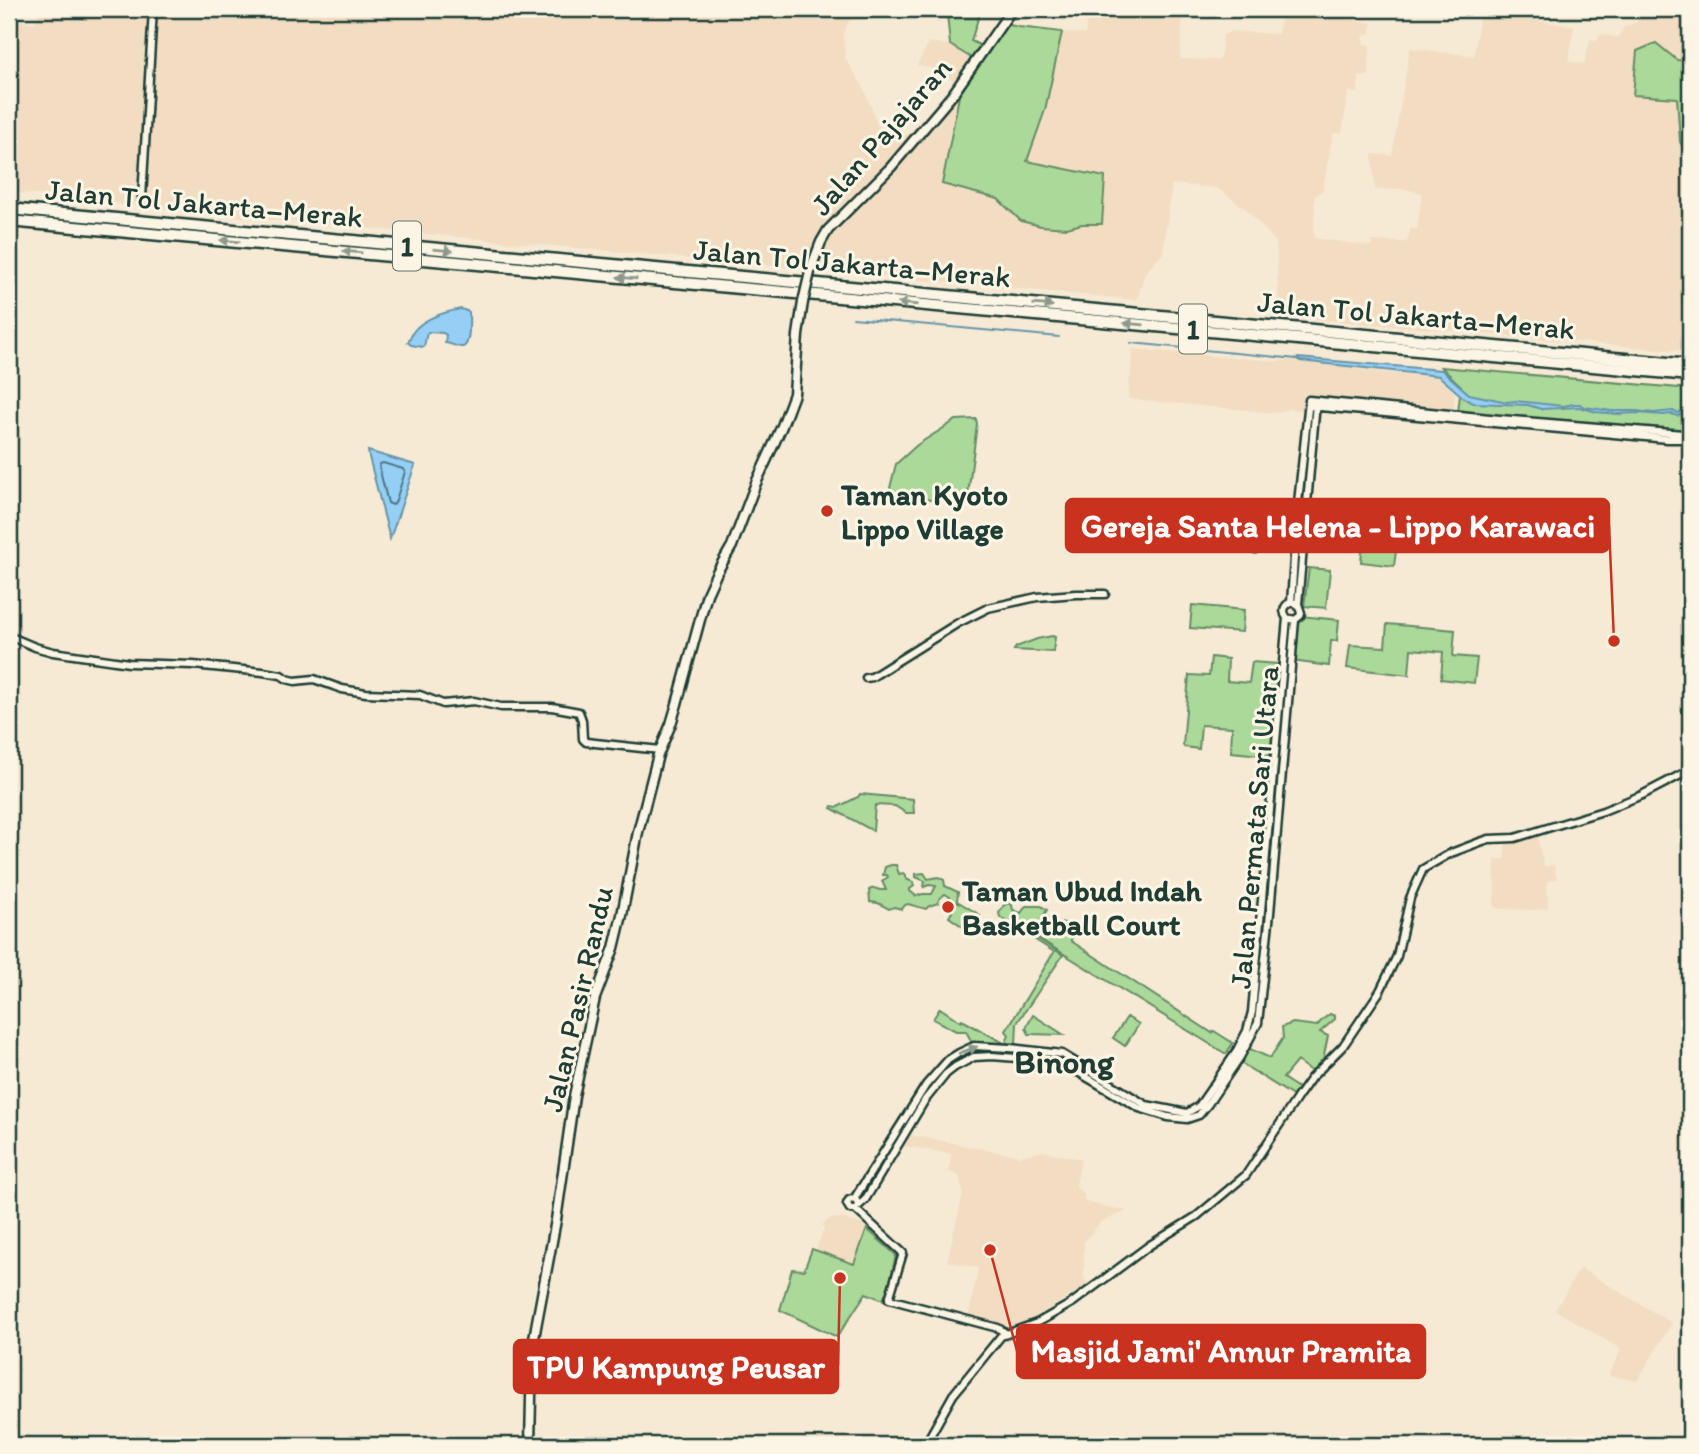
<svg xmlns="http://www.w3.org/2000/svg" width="1699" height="1454" font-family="Itim,sans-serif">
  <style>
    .built { fill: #f2ddc2 }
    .green { fill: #abd999; stroke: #658b66; stroke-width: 2 }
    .water { fill: #96cff6; stroke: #6695a8; stroke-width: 2 }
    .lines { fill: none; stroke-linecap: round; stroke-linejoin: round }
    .shore { stroke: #4f7782; stroke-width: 2 }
    .stream { stroke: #6695a8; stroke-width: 2 }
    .minor-casing { stroke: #1f3d34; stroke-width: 11 }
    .major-casing { stroke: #1f3d34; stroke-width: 13 }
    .highway-casing { stroke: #1f3d34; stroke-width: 15 }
    .minor { stroke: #fcf5e5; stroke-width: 6 }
    .major { stroke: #fcf5e5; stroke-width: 8 }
    .highway { stroke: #fcf5e5; stroke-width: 10 }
    .major-bridge-casing { stroke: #1f3d34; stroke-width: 13; stroke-linecap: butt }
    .major-bridge { stroke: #fcf5e5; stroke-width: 8 }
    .oneway { fill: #8e998c }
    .poi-dot { fill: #c8321e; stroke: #fcf5e5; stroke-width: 2.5 }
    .labels { text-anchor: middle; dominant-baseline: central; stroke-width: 6; stroke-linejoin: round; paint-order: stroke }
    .shield { fill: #fcf5e5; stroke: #617469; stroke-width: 2 }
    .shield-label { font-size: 28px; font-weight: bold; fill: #1f3d34 }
    .street-label { font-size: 30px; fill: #1f3d34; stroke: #fcf5e5 }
    .poi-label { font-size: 30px; font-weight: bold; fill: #1f3d34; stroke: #fcf5e5; text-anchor: start }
    .quarter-label { font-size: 33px; font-weight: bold; fill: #1f3d34; stroke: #fcf5e5 }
    .leader { fill: none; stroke: #c8321e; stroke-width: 2.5 }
    .callout-dot { fill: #c8321e; stroke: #fcf5e5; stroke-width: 2.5 }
    .callout { fill: #c8321e; stroke: #c8321e; stroke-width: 2.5 }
    .callout-label { font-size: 32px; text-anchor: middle; font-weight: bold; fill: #fff }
  </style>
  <rect width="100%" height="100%" fill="#f7ead5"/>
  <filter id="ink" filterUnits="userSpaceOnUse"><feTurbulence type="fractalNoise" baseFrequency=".0143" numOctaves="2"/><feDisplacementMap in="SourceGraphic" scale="14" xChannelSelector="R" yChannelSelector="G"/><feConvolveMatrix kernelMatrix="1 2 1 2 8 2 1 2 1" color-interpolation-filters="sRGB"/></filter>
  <g filter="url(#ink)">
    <path class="built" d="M41,9H856L843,33L846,60L863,86L878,125L885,132L897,136L908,134L942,104L956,82L932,69L917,65L929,42L950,45L978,62L942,183L998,199L1021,221L1067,228L1082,224L1101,223L1027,162L1045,110L1062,32L1085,34L1088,9H1174L1172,14L1183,15L1180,59L1220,60L1223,35L1231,31L1278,34L1281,16H1316L1330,18L1332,16L1372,23L1371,33L1364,36L1363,44L1370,45L1369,76L1359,77L1358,93L1348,92L1342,133H1333L1323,190L1315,196L1314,238L1371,246L1372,241L1407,242L1410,229H1417L1422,193L1403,189L1375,190L1372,154L1392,155L1410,48L1474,56L1480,12L1574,26L1569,61L1584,64L1590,39L1598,40L1600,34L1618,37L1624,27L1637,22V9H1666L1664,14L1674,19H1690V61L1677,60L1656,43L1633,95L1677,98L1680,142L1690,159V286L1686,289L1679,351L1279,316L1276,242L1246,209L1217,188L1172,184L1163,254L1145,273L1137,300L242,217L9,192V19L35,23Z
      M1133,349L1276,361L1295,360L1338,365L1362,370L1439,377L1455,393L1454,409L1307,396L1302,410L1289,409L1275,413L1128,399Z
      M1537,835L1544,866L1554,865L1557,879L1547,881L1548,908L1533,910L1501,909L1494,907L1495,859H1505V844Z
      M911,1135L1020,1156L1043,1151L1081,1159L1076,1187L1084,1194L1085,1202L1127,1211L1101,1222L1084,1242V1279L1090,1285L1064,1299L1027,1323L1001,1327L968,1318L978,1268L947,1261L963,1193L959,1176L949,1172L951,1154L904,1146Z
      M839,1218L862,1224L867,1229L854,1264L816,1250L824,1228L822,1225L829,1219Z
      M1580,1268L1672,1323L1637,1381L1610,1376L1609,1374L1620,1352L1619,1348L1555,1310Z"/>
    <path class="green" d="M934,9H981L971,41L988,49L1005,24L1019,27L1062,32L1045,110L1027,161L1105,177L1102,224H1082L1067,228L1041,226L1021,221L998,199L942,184L960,91L978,62L950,45L947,14L931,16Z
      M1656,43L1677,60L1690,61V159L1680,142L1677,98L1633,95L1637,51Z
      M1441,367L1690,389V430L1683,429L1679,431L1458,412L1461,386Z
      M976,419L977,424L967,503L888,496L896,464L917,445L956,420Z
      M1168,502L1289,512L1287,534L1259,532L1256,554L1223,550L1225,528L1165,523Z
      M1331,519L1408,526L1406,545L1397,544L1394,566L1361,562L1363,542L1328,538Z
      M1309,568L1330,570L1326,608L1304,606Z
      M1192,605L1244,610L1242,632L1190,628Z
      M1300,616L1339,620L1337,641H1331L1329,666L1291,661L1295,620Z
      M1387,624L1455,630L1453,656L1477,658L1474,683L1441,679L1443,652L1411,649L1409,675L1347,668L1350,645L1385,647Z
      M1052,636L1055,637L1053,652L1014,650L1016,647L1037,639Z
      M1211,657L1228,659L1227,681L1249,683L1252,662L1278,664L1271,756L1231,752L1232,727L1201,725L1199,749L1184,747L1183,745L1189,675L1209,676Z
      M860,794L913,799L914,813H906L895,806L875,805L873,831L831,808L832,806L838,807L858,797Z
      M891,865H896L899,874L903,873L906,875V879L913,882L914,886L910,889V891L916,896L923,894H932L936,886L929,885L924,887L925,881L916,877V874L924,873L928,879L938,877L944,880L945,886L958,892L957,901L980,915L969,931L949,917L952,912L942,905L944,902L946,903L950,897L945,894L939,899L938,903L929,906L926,909L908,904L905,905L902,909L894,907L889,909L878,903L870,902L869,890L874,888L880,890H886L882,881L888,877L887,875H883L885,867Z
      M1009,903L1012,905L1013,910L1021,913L1026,906H1041L1047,910L1044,915L1048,918L1054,917L1055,924L1065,923L1066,925L1077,929L1078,931L1071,939V941L1212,1033L1214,1031L1233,1043L1226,1054L1020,927L1063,955L1017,1023L1016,1044L1006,1043L1009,1035L1006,1031L1054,952L1000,917L999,913L1004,905Z
      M940,1008L961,1022L962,1020L1004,1043L1003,1044L972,1043L966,1031H956L933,1019Z
      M1330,1014L1335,1016V1019L1320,1032L1328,1036L1323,1060L1312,1072L1297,1061L1283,1078L1298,1088L1293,1096L1239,1062L1248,1048L1270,1058L1283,1038L1282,1027L1293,1023L1317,1026L1322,1020Z
      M1033,1015L1064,1035L1029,1034L1026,1028Z
      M1127,1017L1139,1024L1125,1046L1113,1038Z
      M867,1229L896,1255L889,1286L883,1300L866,1293L837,1337L780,1310L792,1269L804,1270L812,1249L854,1264Z"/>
    <path class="water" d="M461,309L469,312C469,319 471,344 463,347C459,348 450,343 445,343L446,335L443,333L428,332C424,337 427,342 423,347L411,345L408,342C410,339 411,335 413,332C423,318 445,312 461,309Z
      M1298,358L1442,370L1469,394L1507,402L1516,401L1563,406L1574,404H1580L1584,407L1612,411H1636L1653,413L1673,411L1677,413L1690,409V411L1677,416L1672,414L1663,415L1637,413L1618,414L1596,412L1580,407L1541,409L1528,405L1473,403L1465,399L1439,376L1300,361L1297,359Z
      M368,451L415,465L390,539L369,457Z"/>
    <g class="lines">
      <path class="shore" d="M383,463L403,469L405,472L395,503L393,505L388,503L379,467L380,464Z"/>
      <path class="stream" d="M853,318L1059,337
        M1131,343L1297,359"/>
      <defs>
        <path id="minor" d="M142,198L153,9
          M1309,406L1667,439H1683
          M1690,435L1686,432L1682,436L1684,440L1687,441L1690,438
          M1291,603L1297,512L1309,400L1500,419L1683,434
          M1298,604C1287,600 1280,609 1287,618L1295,620L1300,616L1301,613L1298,604L1316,403
          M9,636L35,647L53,652L129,663L193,665L263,672L281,675L287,679L295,681L314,679L342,689L366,693L420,695L443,704L474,701L501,707H552L579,712L582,720L583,739L586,742L660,750
          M866,678L872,677L958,623L988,608L1037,597L1076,594H1105
          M854,1199L926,1085L948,1060L959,1053L974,1046L1010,1048L1062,1054L1146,1105L1187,1113L1199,1106L1235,1054L1247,1031L1252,1012L1287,618
          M858,1205L856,1200L852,1199L849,1200L847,1204L850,1209H855L865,1200L925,1100L946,1074L955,1067L974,1057L992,1056L1056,1061L1071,1068L1139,1108L1168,1117L1187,1119L1199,1115L1208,1104L1240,1057L1258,1023L1270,913L1295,620
          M855,1209L903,1253L889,1299L998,1328L1007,1334
          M925,1445L953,1395L1001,1336L1037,1323L1072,1303L1150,1245L1197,1216L1246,1175L1299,1095L1311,1078L1343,1046L1380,991L1397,956L1410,898L1423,869L1451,853L1480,842L1489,839L1515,838L1603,811L1642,795L1690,770
          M1690,1445V1412"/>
        <path id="major" d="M811,268L821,242L828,230L891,167L953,94L1012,9
          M530,1445L532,1350L536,1327L556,1220L574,1096L595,998L614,948L622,915L638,832L658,755L671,724L677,704L707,594L717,572L732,546L756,483L782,426L794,394L798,335L803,302"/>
        <path id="highway" d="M9,209L1690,365
          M9,221L1690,375"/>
      </defs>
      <use href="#minor" class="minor-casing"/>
      <use href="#major" class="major-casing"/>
      <use href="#highway" class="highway-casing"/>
      <use href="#minor" class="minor"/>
      <use href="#major" class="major"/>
      <use href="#highway" class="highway"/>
      <defs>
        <path id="major-bridge" d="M803,302L811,268"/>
      </defs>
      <use href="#major-bridge" class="major-bridge-casing"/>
      <use href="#major-bridge" class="major-bridge"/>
    </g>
    <defs><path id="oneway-solid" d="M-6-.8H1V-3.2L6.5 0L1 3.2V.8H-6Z" transform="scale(1.75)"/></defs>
    <g class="oneway">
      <use href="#oneway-solid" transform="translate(230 241) rotate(-175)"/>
      <use href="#oneway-solid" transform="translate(443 250) rotate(5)"/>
      <use href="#oneway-solid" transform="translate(352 252) rotate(-175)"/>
      <use href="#oneway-solid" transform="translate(627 278) rotate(-175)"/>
      <use href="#oneway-solid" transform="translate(908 304) rotate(-175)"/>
      <use href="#oneway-solid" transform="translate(1043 305) rotate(5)"/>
      <use href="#oneway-solid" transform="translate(1134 324) rotate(-175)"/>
      <use href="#oneway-solid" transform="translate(968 1050) rotate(-20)"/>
    </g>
  </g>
  <g class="poi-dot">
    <circle cx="827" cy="511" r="7"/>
    <circle cx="948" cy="907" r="7"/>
  </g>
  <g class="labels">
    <g class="shield">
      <rect x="393" y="221.5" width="28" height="49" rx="5"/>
      <rect x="1179" y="304.5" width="28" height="49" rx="5"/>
    </g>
    <g class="shield-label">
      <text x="407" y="246">1</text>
      <text x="1193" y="329">1</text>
    </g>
    <g class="street-label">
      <text transform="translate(881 136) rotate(-49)">Jalan Pajajaran</text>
      <text transform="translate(204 203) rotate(5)">Jalan Tol Jakarta–Merak</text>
      <text transform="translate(852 263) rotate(5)">Jalan Tol Jakarta–Merak</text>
      <text transform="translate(1416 315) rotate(5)">Jalan Tol Jakarta–Merak</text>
      <text transform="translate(1254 827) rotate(-85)">Jalan Permata Sari Utara</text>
      <text transform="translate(577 999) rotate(-77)">Jalan Pasir Randu</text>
    </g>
    <g class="poi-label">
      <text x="841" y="494">Taman Kyoto<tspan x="841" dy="34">Lippo Village</tspan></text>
      <text x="962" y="890">Taman Ubud Indah<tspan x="962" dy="34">Basketball Court</tspan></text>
    </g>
    <g class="quarter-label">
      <text x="1064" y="1061">Binong</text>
    </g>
  </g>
  <path class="leader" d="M1614 641L1609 525M990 1250L1017 1351M840 1278L838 1366"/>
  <g class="callout-dot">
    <circle cx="1614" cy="641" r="7"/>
    <circle cx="990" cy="1250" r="7"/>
    <circle cx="840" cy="1278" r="7"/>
  </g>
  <g class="callout">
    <rect x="1066" y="499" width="543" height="53" rx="7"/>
    <rect x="1017" y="1325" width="408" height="53" rx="7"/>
    <rect x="514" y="1340" width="324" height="53" rx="7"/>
  </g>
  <g class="callout-label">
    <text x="1338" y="537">Gereja Santa Helena - Lippo Karawaci</text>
    <text x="1221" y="1362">Masjid Jami' Annur Pramita</text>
    <text x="676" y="1378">TPU Kampung Peusar</text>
  </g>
  <rect width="1699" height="1454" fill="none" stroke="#fcf5e5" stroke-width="35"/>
  <rect x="18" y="18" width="1664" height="1419" fill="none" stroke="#1f3d34" stroke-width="2.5" filter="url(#ink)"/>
</svg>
